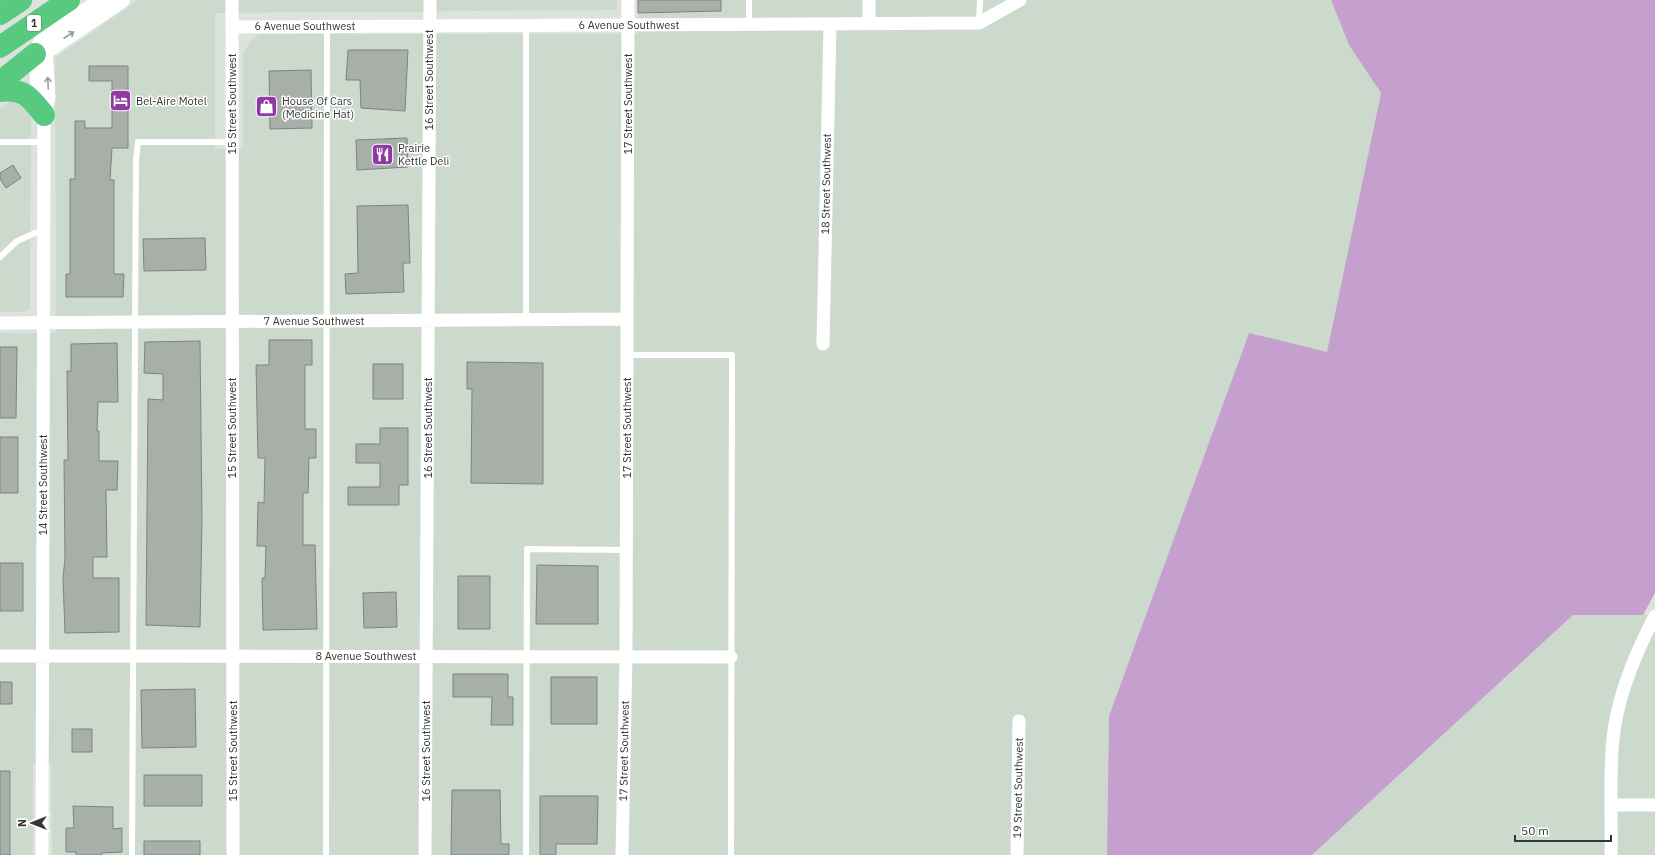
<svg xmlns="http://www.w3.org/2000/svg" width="1655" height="855" font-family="'IBM Plex Sans',sans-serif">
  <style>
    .built { fill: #ccdace }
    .green { fill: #c5a0cf }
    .building { fill: #a8afa9; stroke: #7d847e }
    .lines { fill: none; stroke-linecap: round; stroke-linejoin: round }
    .service { stroke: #fff; stroke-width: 6 }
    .minor { stroke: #fff; stroke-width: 13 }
    .tertiary { stroke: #fff; stroke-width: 16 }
    .trunk { stroke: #57ca80; stroke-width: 22 }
    .oneway { stroke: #999a9a }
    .labels { text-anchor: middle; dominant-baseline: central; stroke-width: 3; stroke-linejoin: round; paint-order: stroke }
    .shield { fill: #fff; stroke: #707271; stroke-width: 1 }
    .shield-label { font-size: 10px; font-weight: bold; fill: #333634 }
    .street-label { font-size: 11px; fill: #333634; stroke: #fff }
    .poi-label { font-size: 11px; fill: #333634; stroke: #fff; text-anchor: start }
  </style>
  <rect width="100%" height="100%" fill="#dce3dd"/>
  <path class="built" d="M138,0H617V10L215,13V149L243,148V54L249,43L259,34H638V0H1331L1349,45L1381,93L1327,353L1249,333L1109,716L1107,855H52L51,764H33V855H0V333H56L55,58Z
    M15,98L29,112L31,118L30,308L24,312H0V109Z
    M1573,615H1655V855H1312Z"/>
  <path class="green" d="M1331,0H1655V593L1643,615H1573L1312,855H1107L1109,716L1249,333L1327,352L1381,93L1349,45Z"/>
  <path class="building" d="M638,0H721V11L638,13Z
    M348,50H408L405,111L361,108L360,80H346Z
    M89,66H128V148H112L110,180H114V274H124L123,297H66V274H70V179H75V121H85V128H112V81H89Z
    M311,70L312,128L270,129L269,71Z
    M407,138L408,167L357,170L356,140Z
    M13,165L21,178L6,188L0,179V173Z
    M408,205L410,263H403L404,292L346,294L345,274L358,273L357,206Z
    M205,238L206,270L144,271L143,239Z
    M269,340H312V365H305V429H316V458H309L308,493H303V545H315L317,629L263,630L262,578H265L266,546H257L258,502L264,503L265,458H258L256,365H269Z
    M200,341L202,520L200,627L146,625L148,399L163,400V374L144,373L145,342Z
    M117,343L118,402H98L97,431H99V461H118L117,490H106L107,557H93V578H119V632L65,633L63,578L65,558L64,460H68L67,371H71V344Z
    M0,347H17L16,418H0Z
    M467,362L543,363V484L471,483L472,389H467Z
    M373,364H403V399H373Z
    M380,428H408V485H399V505H348V487H380V463H356V444H380Z
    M0,437H18V493H0Z
    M0,563H23V611H0Z
    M537,565L598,566V624H536Z
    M458,576H490V629H458Z
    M396,592L397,627L364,628L363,593Z
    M453,674H508V697H513V725H491L492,697H453Z
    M551,677H597V724H551Z
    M0,682H12V704H0Z
    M195,689L196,747L142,748L141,690Z
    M72,729H92V752H72Z
    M0,771H10V855H0Z
    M144,775H202V806H144Z
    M452,790H500L501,844H509V855H451Z
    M540,796H598L597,844H556V855H540Z
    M73,806L113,807V829L122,828V852L102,853V855H76V852H66V828H74Z
    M144,841H200V855H144Z"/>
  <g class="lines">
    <path class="service" d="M749,0V24
      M979,22L980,0
      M526,25V319
      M0,142H44
      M0,257L17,241L44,229
      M627,355H732L731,855
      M132,855L136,160L138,142H232
      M326,855L327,26
      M526,855L527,549L626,550"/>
    <path class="minor" d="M232,0L233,855
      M869,0V24
      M232,27L979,23L1020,0
      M42,107C37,91 30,49 43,37C58,24 83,11 100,0
      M0,323L627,319
      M823,344L830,24
      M0,656L731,657
      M1612,805H1655
      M42,855L44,115L49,98L46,51
      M425,855L430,0
      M622,855L626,657L628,0
      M1017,855L1019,721
      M1611,855C1612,818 1609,775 1613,739C1617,696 1635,654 1655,616"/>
    <path class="tertiary" d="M35,54L46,51L122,0"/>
    <path class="trunk" d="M0,14L21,0
      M0,47L69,0
      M0,82L35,54
      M0,91C24,88 30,97 44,115"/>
  </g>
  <defs><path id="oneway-shaft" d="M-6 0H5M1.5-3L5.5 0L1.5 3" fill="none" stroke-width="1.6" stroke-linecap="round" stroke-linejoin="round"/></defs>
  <g class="oneway">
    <use href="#oneway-shaft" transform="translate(69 35) rotate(-33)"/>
    <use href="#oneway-shaft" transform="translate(48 83) rotate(-93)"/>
  </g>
  <defs>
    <symbol id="hotel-square" viewBox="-11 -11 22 22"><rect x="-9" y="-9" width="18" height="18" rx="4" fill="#9039a6" stroke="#fff"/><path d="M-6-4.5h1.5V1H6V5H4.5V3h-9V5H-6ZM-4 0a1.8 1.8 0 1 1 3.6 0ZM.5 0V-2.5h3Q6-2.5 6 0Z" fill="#fff"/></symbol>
    <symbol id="shop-square" viewBox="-11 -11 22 22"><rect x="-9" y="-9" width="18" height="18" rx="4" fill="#9039a6" stroke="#fff"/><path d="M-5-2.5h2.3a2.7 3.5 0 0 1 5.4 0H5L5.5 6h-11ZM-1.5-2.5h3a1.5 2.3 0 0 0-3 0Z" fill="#fff"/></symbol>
    <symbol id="restaurant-square" viewBox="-11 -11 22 22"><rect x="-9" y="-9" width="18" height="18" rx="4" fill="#9039a6" stroke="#fff"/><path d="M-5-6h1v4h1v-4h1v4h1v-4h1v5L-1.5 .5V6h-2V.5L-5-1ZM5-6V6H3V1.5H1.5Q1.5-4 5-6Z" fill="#fff"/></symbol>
  </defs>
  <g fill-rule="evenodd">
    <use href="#hotel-square" x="108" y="88" width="25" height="25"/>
    <use href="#shop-square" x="254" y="94" width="25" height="25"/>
    <use href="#restaurant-square" x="370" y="142" width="25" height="25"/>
  </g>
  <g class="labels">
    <rect class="shield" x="27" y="15" width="14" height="16" rx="3"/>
    <g class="shield-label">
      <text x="34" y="23">1</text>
    </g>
    <g class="street-label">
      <text x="629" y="25">6 Avenue Southwest</text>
      <text x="305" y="26">6 Avenue Southwest</text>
      <text transform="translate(429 80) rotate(-90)">16 Street Southwest</text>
      <text transform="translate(232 104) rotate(-90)">15 Street Southwest</text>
      <text transform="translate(628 104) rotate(-90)">17 Street Southwest</text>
      <text transform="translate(826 184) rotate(-89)">18 Street Southwest</text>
      <text x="314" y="321">7 Avenue Southwest</text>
      <text transform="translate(232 428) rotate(-90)">15 Street Southwest</text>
      <text transform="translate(428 428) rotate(-90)">16 Street Southwest</text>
      <text transform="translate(627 428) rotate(-90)">17 Street Southwest</text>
      <text transform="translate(43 485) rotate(-90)">14 Street Southwest</text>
      <text x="366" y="656">8 Avenue Southwest</text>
      <text transform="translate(233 751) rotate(-90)">15 Street Southwest</text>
      <text transform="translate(426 751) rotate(-90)">16 Street Southwest</text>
      <text transform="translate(624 751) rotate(-89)">17 Street Southwest</text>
      <text transform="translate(1018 788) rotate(-89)">19 Street Southwest</text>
    </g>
    <g class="poi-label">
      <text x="136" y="101">Bel-Aire Motel</text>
      <text x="282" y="101">House Of Cars<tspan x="282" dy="13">(Medicine Hat)</tspan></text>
      <text x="398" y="148">Prairie<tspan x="398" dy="13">Kettle Deli</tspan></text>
    </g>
  </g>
  <g transform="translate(32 823) rotate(270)" stroke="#ffffff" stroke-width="3" paint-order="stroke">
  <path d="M0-3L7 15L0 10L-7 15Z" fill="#333634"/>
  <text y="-6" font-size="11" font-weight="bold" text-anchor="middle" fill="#333634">N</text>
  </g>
  <path d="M1515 835v6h96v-6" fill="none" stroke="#333634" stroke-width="2"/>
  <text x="1521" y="835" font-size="12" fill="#333634" stroke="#ffffff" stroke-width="3" paint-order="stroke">50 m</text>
</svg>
